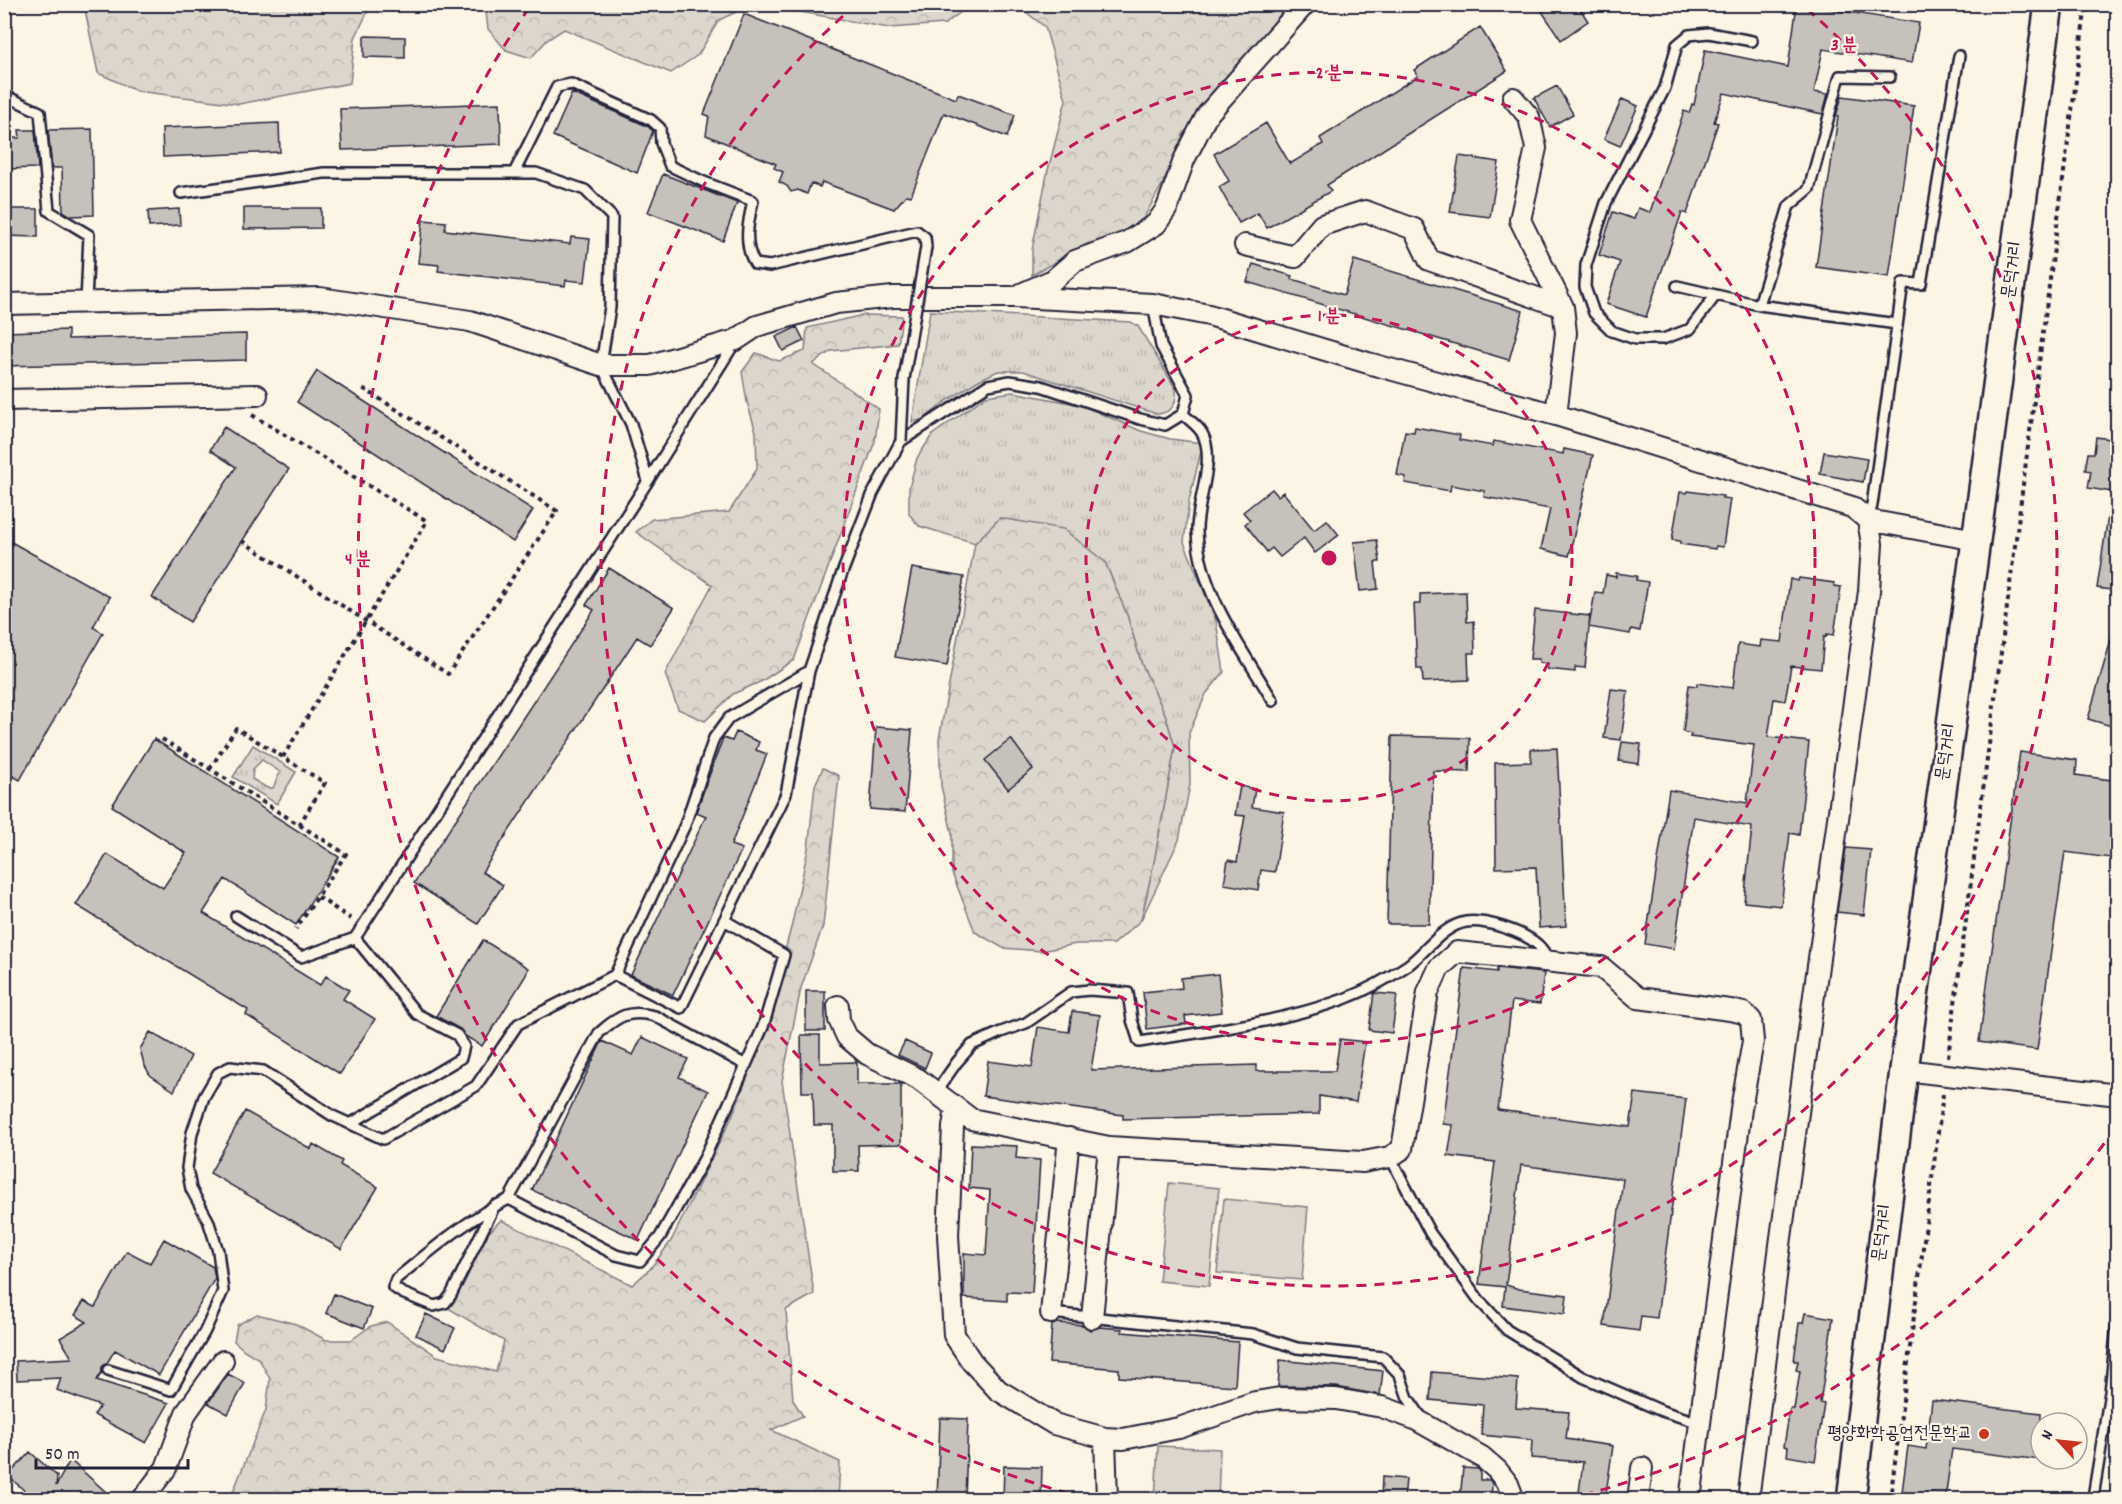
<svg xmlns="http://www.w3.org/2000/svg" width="2122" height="1504" font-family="Dekko,'Poor Story',sans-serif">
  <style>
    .grass { fill: url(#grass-tufts); stroke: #7f7c84; stroke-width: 1.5; fill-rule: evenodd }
    .forest { fill: url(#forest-crowns); stroke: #7f7c84; stroke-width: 1.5 }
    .green { fill: #dcd6cc; stroke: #7f7c84; stroke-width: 1.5 }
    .building { fill: #c6c1bb; stroke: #22223b; stroke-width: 1.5 }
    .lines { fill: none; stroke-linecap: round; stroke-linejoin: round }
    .service-casing { stroke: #22223b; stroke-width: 14 }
    .minor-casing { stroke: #22223b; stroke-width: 24 }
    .secondary-casing { stroke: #22223b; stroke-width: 32 }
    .path { stroke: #22223b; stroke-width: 4; stroke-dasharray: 4.5 4.5; stroke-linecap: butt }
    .service { stroke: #fcf5e5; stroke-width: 9 }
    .minor { stroke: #fcf5e5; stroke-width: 20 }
    .secondary { stroke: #fcf5e5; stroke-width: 27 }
    .service-bridge-casing { stroke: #22223b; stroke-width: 14; stroke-linecap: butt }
    .service-bridge { stroke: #fcf5e5; stroke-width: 9 }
    .ring { fill: none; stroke: #c2185b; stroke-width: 3; stroke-dasharray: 10 8 }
    .poi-dot { fill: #c8321e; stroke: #fcf5e5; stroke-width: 2 }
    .labels { text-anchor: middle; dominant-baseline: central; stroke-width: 4.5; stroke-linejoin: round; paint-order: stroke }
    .street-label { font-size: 18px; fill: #22223b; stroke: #fcf5e5 }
    .poi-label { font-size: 18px; fill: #22223b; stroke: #fcf5e5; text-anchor: end }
    .centre { fill: #c2185b; stroke: #fcf5e5; stroke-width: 3 }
    .ring-label { font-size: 18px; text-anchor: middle; font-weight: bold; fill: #c2185b; stroke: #fcf5e5; stroke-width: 4.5; stroke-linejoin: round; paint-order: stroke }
  </style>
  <defs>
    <pattern id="grass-tufts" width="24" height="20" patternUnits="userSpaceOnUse" patternTransform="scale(1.5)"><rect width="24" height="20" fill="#dcd6cc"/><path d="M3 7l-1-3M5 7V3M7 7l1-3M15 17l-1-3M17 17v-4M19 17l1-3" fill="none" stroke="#bcb7b0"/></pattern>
    <pattern id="forest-crowns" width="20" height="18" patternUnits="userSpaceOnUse" patternTransform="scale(1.5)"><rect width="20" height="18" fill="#dcd6cc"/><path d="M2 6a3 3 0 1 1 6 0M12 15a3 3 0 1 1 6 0" fill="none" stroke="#bcb7b0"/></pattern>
  </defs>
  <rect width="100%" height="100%" fill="#fcf5e5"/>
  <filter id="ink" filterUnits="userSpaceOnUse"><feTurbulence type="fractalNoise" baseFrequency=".0167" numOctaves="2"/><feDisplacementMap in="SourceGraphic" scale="12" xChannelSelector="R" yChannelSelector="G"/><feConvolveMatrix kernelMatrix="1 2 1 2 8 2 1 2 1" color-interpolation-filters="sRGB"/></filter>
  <g filter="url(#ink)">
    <path class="grass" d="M930,311L1131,322L1138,326L1176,389C1177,403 1173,413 1157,414L1023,371H998L977,381L945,402L924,419L912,422Z
      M1013,392L1081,405L1141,431L1170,439L1203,443L1189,501L1184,542L1216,621L1224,672L1206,694L1189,733L1190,785L1179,840L1141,920L1154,862L1175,747L1165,714L1142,665L1127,615L1105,562L1000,518L975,543L919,526L909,514V488L917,458L932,435L986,396Z
      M253,745L296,772L277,804L233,777ZM262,760L280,772L273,788H267L252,779L253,769Z"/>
    <path class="forest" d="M84,5V4L371,5L355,38L350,83L239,104L137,91L98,73Z
      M485,5V4L751,5L719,20L698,55L671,73L564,29L547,40L531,58L506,50L488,29Z
      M762,5H970L945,24L889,28Z
      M1017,5H1288L1184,133L1162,185L1143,219L1121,234L1087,244L1032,275V250L1047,174L1066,100L1045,27Z
      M863,315L902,316L898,344L831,351L813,364L879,409L875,441L794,660L762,681L733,694L705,721L678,709L665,674L712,585L636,532L652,519L729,512L757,469L756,432L747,402L742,372L756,353L779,361L805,351L807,328Z
      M1000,518L1063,529L1105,562L1127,615L1142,665L1165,714L1175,747L1154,862L1141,920L1114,944H1076L1042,951L1003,948L975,932L952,873V833L941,786L939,739L975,543Z
      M823,768L839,776L823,926L801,988L782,1081L814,1294L786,1310L793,1400L803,1416L771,1430L840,1462L838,1499L233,1500L231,1497L266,1410L270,1379L259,1359L244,1350L234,1341L237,1325L257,1314L296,1324L326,1340H351L371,1326L387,1322L437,1356L496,1372L504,1341L448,1308L467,1255L501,1220L632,1285L650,1269L671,1241L731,1119L760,1045L792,924L808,849L815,785Z"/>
    <path class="green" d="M1169,1183L1219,1188L1209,1286L1159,1281Z
      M1224,1199L1308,1207L1302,1280L1217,1273Z
      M1158,1446L1220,1449L1218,1499H1155Z"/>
    <path class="building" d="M1537,4H1577L1588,21L1561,40Z
      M1797,4L1919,23L1912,63L1823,49L1814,92L1828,94L1823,114L1724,93L1714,122L1718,123L1687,214L1682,212L1646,317L1606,304L1620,262L1599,255L1613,212L1634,219L1638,208L1650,212L1684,111L1689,113L1692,104L1694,105L1705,50L1788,67Z
      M744,14L956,99L958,94L1015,115L1007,137L944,113L911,196L906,195L894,209L822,182L820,187L811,183L807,194L798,190L791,192L787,186L779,182L783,172L774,168L776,164L706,135L709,116L704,114Z
      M1480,27L1507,71L1327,185L1331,191L1267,228L1258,213L1239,223L1219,187L1229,181L1214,154L1266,123L1290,164L1323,144L1320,138L1418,76L1414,70Z
      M364,36L405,37V58L364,57Z
      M1557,86L1573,114L1550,127L1534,98Z
      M572,93L647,126L653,131L637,173L553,136Z
      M1842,96L1914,106L1889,277L1816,267L1838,117L1836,116Z
      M1622,99L1638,106L1620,146L1604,139Z
      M500,103L501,144L342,150L340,109Z
      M279,123L280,152L163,157L162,128Z
      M92,129L94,215L71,216L63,211L62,168H52L48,130Z
      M19,130H35L38,168L4,169V138H20Z
      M1459,156L1499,162L1490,217L1450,212Z
      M663,174L737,203L723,241L648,212Z
      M244,208H321V228L244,229Z
      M4,209H38V237L4,236Z
      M179,209L180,225L149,227L148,211Z
      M423,220L446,222L445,230L570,244L571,237L590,239L585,282L566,280L565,286L438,271L439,265L418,263Z
      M1354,260L1523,311L1509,360L1247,282L1253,264L1292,276V279L1344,295Z
      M797,327L804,341L783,351L776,337Z
      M68,330V339L246,334V360L4,366V332Z
      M317,371L533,510L513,542L297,402Z
      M224,427L289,469L190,622L152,597L236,467L210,450Z
      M1415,427L1460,435L1459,440L1493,446L1494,441L1563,454L1564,449L1593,455L1569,556L1541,549L1550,509L1484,497L1485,491L1451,485L1450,491L1405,483L1406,477L1397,475L1405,431L1414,432Z
      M2096,437L2118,440V493L2088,488L2091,471L2085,470L2088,453H2094Z
      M1824,452L1867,459L1863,482L1820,474Z
      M1272,489L1278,496L1283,492L1314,530L1327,520L1339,535L1315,553L1304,538L1280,557L1272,548L1267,552L1245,524L1250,520L1243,512Z
      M1688,491L1723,496L1722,498L1730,499L1723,547L1716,546L1715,549L1680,544V541L1672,540L1680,492L1687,493Z
      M2108,516H2118V591L2097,588Z
      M4,538L110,597L93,627L103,633L20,780L4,771Z
      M1377,540L1380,562H1375L1378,589L1360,591L1354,542Z
      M609,568L674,608L650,645L637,637L482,872L503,885L478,924L414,883L594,610L586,605Z
      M912,568L964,577L947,666L895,657Z
      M1616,573L1637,576L1636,580L1648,582L1640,631L1631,629L1630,634L1589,627L1585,668L1575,667V672L1547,669L1548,664L1539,663V659H1530L1535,610L1590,616L1589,626L1595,592L1603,593L1606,575L1616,577Z
      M1799,578L1834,583V586L1841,587L1834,635L1827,634L1826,637L1824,636L1821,669L1791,666L1785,701L1774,699L1768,737L1809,742L1799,835L1790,833L1781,906L1744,902L1752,827L1694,817L1674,949L1645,944L1669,790L1747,803L1754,745L1690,737L1691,734L1683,732L1689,685L1697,686V683L1733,688L1738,644L1760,647L1761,640L1782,642L1790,579L1798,581Z
      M1466,592L1467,622L1474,621L1475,653H1468L1469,680L1423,682L1422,669H1417L1414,604H1420V594Z
      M2113,633L2118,634V728L2088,719Z
      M1611,689L1628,691L1621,740L1604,738Z
      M876,727L912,730L905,812L870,809Z
      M736,732L759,742L756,750L767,754L731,845L742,849L673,995L631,975L706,816L696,812L723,738L732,741Z
      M1392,736L1470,738L1469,772L1433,771L1429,924H1387Z
      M154,739L339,857L296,925L225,879L203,913L320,985L326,976L349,990L343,999L375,1019L340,1074L246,1015L248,1010L76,905L107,854L163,888L186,853L112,806Z
      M1011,739L1033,769L1008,789L985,760Z
      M1622,742L1641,744L1639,764L1619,761Z
      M1557,748L1566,926L1539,928L1536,867L1496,868L1495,763L1531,762V749Z
      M2020,752L2077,760L2076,775L2118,781V859L2065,852L2037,1050L1979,1042Z
      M1240,786L1255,789L1252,807L1284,812L1275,872L1261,870L1258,890L1224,884L1228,860L1237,862L1245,816L1235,815Z
      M1846,848L1871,850L1864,915L1837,912Z
      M483,940L528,968L526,975L482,1046L465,1036L460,1029L436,1016Z
      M1464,968L1497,972V968L1544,973L1540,1004L1512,1001L1498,1110L1630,1127L1635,1093L1686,1099L1657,1318L1641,1316L1639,1331L1604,1326L1623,1179L1521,1165L1506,1285L1519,1289L1567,1295L1565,1314L1503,1306L1505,1287L1479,1284L1495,1162L1448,1156L1453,1125L1443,1124Z
      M1218,974L1222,1012L1185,1016L1186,1024L1147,1029L1143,992L1182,988L1181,978Z
      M806,991H825V1031H806Z
      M1374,993L1397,995L1392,1033L1369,1030Z
      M1072,1011L1100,1015L1091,1070L1256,1065V1071H1335L1340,1039L1365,1042L1356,1102L1319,1096V1114L1123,1119V1115L983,1096L988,1061L1032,1067L1038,1027L1069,1032Z
      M150,1032L191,1056L174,1091L150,1075L144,1064L140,1049Z
      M801,1035H820V1063L857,1062V1084H901V1144L858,1145L859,1171H833V1125H814L813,1092H802Z
      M642,1037L688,1059L679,1077L708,1091L638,1240L532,1190L602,1041L633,1055Z
      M905,1041L931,1053L925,1068L898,1055Z
      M245,1111L311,1149L313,1144L342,1161L340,1165L378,1187L341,1249L210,1173Z
      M971,1144L1017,1146L1016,1158L1040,1160L1032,1293L1007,1292V1301L964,1298V1253L986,1255L990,1190L969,1188Z
      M164,1239L213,1267L215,1278L159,1375L115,1350L107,1363L102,1367V1372L97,1380L169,1403L146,1443L94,1415L100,1406L57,1390L61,1378L17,1380L16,1361L72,1358L60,1338L87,1322L75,1315L84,1301L95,1307L127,1251L150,1263Z
      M334,1294L372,1309L364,1328L326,1313Z
      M1805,1313L1833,1318L1820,1403L1824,1404L1815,1461L1787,1456L1788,1447L1784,1446L1790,1409H1794L1800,1371L1796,1370L1798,1361H1794L1799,1323H1803Z
      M426,1314L455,1328L445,1349L416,1335Z
      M1057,1323L1083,1325L1090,1330L1100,1327L1122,1329V1332L1238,1342L1235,1386L1119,1377V1369L1049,1363L1052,1325Z
      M1280,1360L1383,1371L1380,1395L1336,1387L1278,1386Z
      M1432,1372L1518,1379L1516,1408L1569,1412L1566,1439L1613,1446L1605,1500H1578L1583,1462L1531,1458L1532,1440L1481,1435L1483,1405L1430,1400Z
      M228,1374L245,1383L228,1414L208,1403Z
      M1932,1400L2041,1413V1460L1952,1449L1945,1500H1901L1908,1446L1926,1449Z
      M940,1418L968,1419L965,1500H937Z
      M30,1452L57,1476L56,1486L70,1460L115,1500H35L8,1476Z
      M1004,1466L1042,1467L1041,1500H1003Z
      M1463,1468L1478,1469L1480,1471V1480H1490L1492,1484L1491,1500H1460Z
      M1382,1477L1406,1479L1404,1500H1381Z"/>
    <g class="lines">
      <defs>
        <path id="service" d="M4,95L40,112L49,211L89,235L86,303
          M514,173L557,87L571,84L651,120L660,128L661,143L670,166L704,182L753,201C748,222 743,245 755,264L770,266L917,231L925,237L926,247
          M181,193L324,173H536L585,190L612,217L610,307L601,365L631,424L648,481
          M1677,286L1759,305L1897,324
          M1716,295L1690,329L1663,339H1635L1612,331L1594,313L1585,287L1586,265L1606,203L1665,88L1677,45L1689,35L1709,33L1752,41
          M1759,305L1789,206L1809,189L1840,76L1890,77
          M1183,414C1189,420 1198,426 1202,433C1217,460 1196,501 1197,532C1200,594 1243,650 1273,701
          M1868,520L1872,505L1903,283L1921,284L1959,56
          M236,916L301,957L355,938L648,481L734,344
          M615,975L681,1008L786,794L809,671L841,576L873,493L901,441L988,385L1010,381L1041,386L1140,419L1165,425L1183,414L1188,395L1161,346L1153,304
          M936,1092L957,1062L972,1045L1001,1032L1026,1023L1071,992L1089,990L1128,993L1132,1020L1139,1042C1208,1031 1278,1023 1344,999C1365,991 1389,978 1408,965C1426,952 1442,926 1466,922C1485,919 1524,932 1538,945C1542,949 1546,955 1549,960
          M350,1124L461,1058L464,1046L457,1035L417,1014L355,938
          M1390,1157L1430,1233L1479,1300L1507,1330L1583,1377L1662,1411L1700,1423
          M509,1199L599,1033C618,1016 629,1009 655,1016L746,1065
          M495,1205L451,1295L445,1303L434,1306L402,1293L393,1287L396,1279C432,1250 467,1219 509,1199L616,1255L640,1261L660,1237L704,1159L763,1027L784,955L724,920
          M1051,1313L1253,1334L1297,1348L1383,1357L1400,1375L1408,1398L1422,1418
          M108,1370L171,1390L205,1331L223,1291L218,1251L208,1220L191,1189L187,1168L192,1133L204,1097L218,1073L230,1067L263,1071L333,1116L383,1139L476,1086L518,1024L615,975L685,825L714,738L729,718L809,671
          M2094,1491L2110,1392L2118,1315"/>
        <path id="minor" d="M1513,98L1529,117L1536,148L1520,220L1563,307L1566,333L1556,415
          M1245,245L1295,257L1322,225L1365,211L1414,229L1429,260L1563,307
          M1021,294L1053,280L1075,261L1127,242L1156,224L1167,208L1184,160L1207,115L1305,4
          M4,304L320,298L470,321L601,365H650L736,340L757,326L836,303L893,297H1015L1153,304L1209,315L1368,363L1556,415L1852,507L1868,520L1872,544L1869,591L1780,1245L1748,1500
          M4,400L257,395
          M1868,520L1976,540
          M838,1006L839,1020L847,1037L867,1054L918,1079L971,1119L1109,1147L1363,1162L1390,1157L1402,1149L1428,992L1439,968L1457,952L1601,967L1638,998L1730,1010L1744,1013L1751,1020L1753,1041L1741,1109L1690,1500
          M1904,1070L2118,1095
          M956,1108L953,1127L948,1235L954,1335L972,1362L998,1390L1054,1424L1105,1438L1123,1439L1179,1428L1255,1402L1280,1398L1336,1399L1382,1407L1415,1419L1482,1457L1497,1470L1508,1484L1514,1500
          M1051,1313L1069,1138
          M1092,1318L1109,1147
          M1105,1438L1107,1500
          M142,1500L166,1468L186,1413L223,1361
          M1638,1500L1642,1468"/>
        <path id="secondary" d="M1851,1500L1904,1070L2049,4"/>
      </defs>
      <use href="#service" class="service-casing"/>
      <use href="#minor" class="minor-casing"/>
      <use href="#secondary" class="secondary-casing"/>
      <path class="path" d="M252,415L427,521L283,757
        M242,541L448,674L557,511L361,387
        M162,739L346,854L296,929
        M210,769L236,728L325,783L299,825
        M318,897L351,919
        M1948,1057L2086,4
        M1890,1500L1943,1094"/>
      <use href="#service" class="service"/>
      <use href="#minor" class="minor"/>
      <use href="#secondary" class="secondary"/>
      <defs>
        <path id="service-bridge" d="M901,441L904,379L926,247"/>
      </defs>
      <use href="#service-bridge" class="service-bridge-casing"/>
      <use href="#service-bridge" class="service-bridge"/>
    </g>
  </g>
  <g class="ring">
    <circle cx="1329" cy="558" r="243"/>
    <circle cx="1329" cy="558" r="486"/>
    <path d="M1807 9A728 728 0 1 1 851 9"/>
    <path d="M2115 1129A971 971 0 0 1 1572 1498M1086 1498A971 971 0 0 1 529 8"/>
  </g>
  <circle class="poi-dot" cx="1984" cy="1434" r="6"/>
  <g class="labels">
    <g class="street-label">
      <text transform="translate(2013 270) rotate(-82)">문덕거리</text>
      <text transform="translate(1947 752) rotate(-82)">문덕거리</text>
      <text transform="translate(1883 1233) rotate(-83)">문덕거리</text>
    </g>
    <g class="poi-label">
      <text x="1972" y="1434">평양화학공업전문학교</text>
    </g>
  </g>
  <circle cx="1329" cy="558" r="9" class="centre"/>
  <g class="ring-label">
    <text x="1844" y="50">3 분</text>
    <text x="1329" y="78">2 분</text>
    <text x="1329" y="321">1 분</text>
    <text x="358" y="564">4 분</text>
  </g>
  <rect width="2122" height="1504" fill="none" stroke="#fcf5e5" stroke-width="24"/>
  <rect x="12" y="12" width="2098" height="1480" fill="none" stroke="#22223b" stroke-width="2" filter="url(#ink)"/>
  <g transform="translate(2059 1441) rotate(297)"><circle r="28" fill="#fcf5e5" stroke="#a5a1a1" stroke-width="1.5"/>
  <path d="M0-4.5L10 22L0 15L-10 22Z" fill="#c8321e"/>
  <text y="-9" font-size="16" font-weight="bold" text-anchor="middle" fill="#22223b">N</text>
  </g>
  <path d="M36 1459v9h152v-9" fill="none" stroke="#22223b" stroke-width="3"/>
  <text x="45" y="1459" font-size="18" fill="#22223b" stroke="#fcf5e5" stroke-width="4.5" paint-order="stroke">50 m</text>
</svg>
